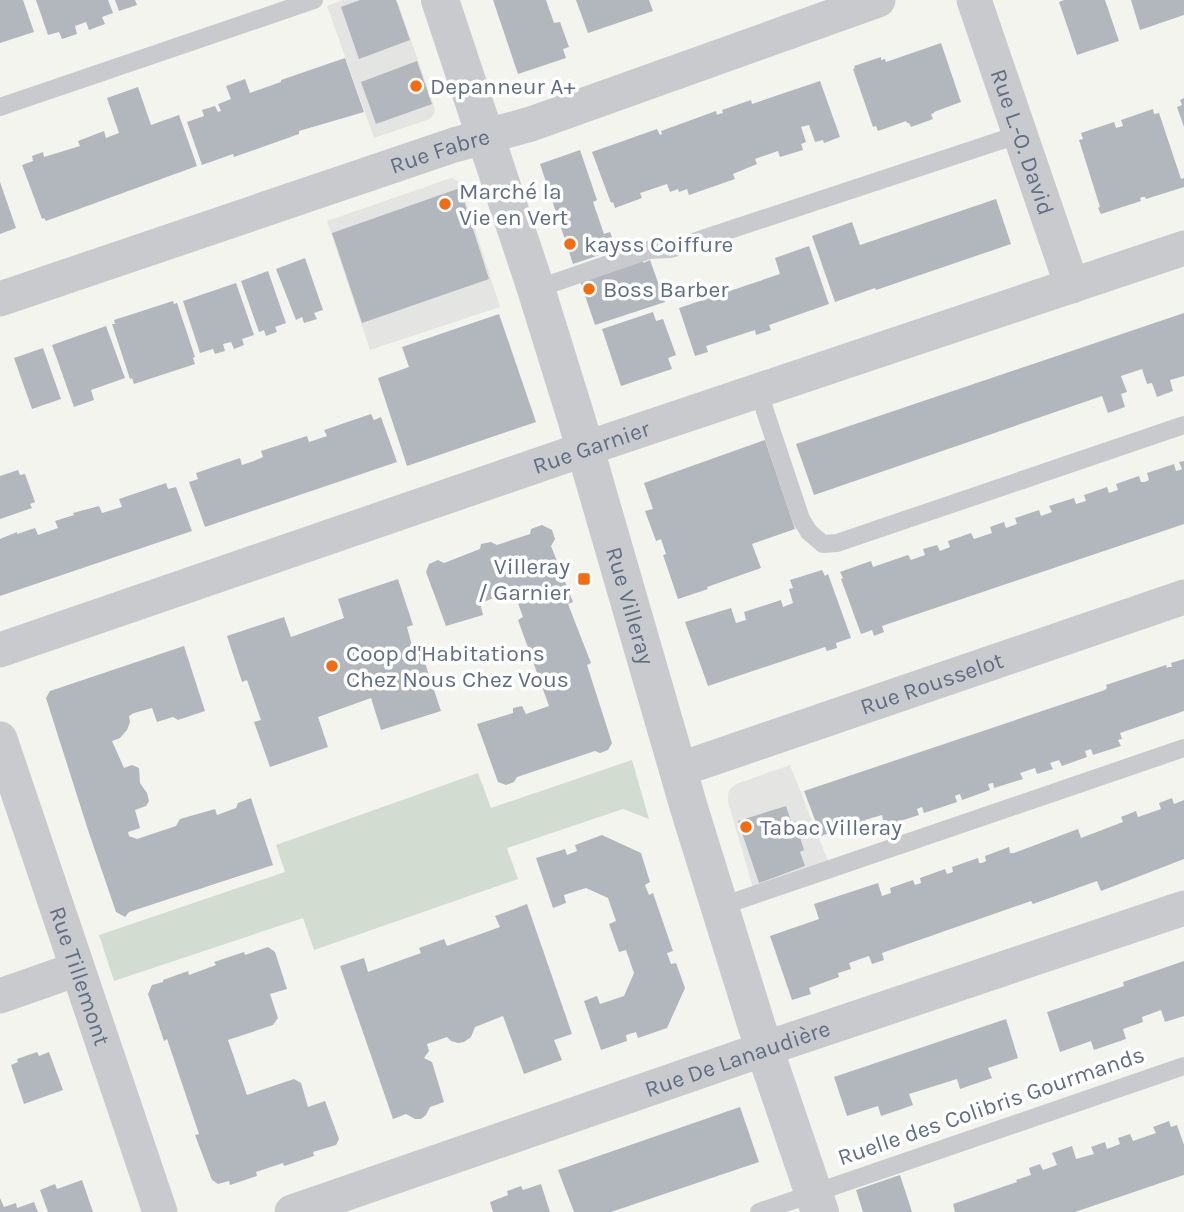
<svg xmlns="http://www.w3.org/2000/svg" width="1184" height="1212" font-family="Karla,sans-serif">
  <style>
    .built { fill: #e4e5e3 }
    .green { fill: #d3dcd0 }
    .building { fill: #b2b7be }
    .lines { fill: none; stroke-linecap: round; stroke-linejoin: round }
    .service { stroke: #c8cace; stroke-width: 18 }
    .minor { stroke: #c8cace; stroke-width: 35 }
    .tertiary { stroke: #c8cace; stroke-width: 38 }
    .poi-dot { fill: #f46b10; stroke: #fff; stroke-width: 2.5 }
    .labels { text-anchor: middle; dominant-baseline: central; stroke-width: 7; stroke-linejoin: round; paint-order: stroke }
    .poi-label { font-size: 23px; fill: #606e84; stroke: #fff; text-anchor: start }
    .street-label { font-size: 23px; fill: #606e84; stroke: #fff }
  </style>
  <rect width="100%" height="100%" fill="#f4f4ef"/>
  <path class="built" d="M343,0H397L435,109L434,114L430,119L374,138L327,6Z
    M451,178L457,180L461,185L500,307L370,350L327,221Z
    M790,765L828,861L753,888L728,802V794L730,789L736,784Z"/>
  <path class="green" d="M632,760L649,819L623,809L507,848L518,879L314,950L303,918L114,981L99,935L285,872L276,845L478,773L491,808Z"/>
  <path class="building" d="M0,0H23L34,32L0,43Z
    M36,0H108L113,13L102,17L105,24L89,30L86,22L75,26L77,34L62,39L59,32L48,35Z
    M115,0H135L137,5L119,11Z
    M360,0H396L410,40L359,59L341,7Z
    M493,0H546L554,23L560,22L569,47L563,49L566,58L518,74Z
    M576,0H649L653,11L588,33Z
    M1064,0H1105L1119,41L1077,55L1059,2Z
    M1131,0H1184V15L1140,30Z
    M941,43L961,102L934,112V113L931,114L933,119L911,127L909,123H907L906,121L878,131L876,126L873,127L853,69L855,68L854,66L881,57V60L885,59L886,62Z
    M345,58L364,112L299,131V134L234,157L233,154L202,165L187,122L204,116L202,110L215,106L218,112L221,111L218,104L231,99L226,86L245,79L250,93L281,82V80Z
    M417,61L432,104L376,124L361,82Z
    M820,81L840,137L824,143L823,140L815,142L809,125L801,127L806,142L801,144L803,150L780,157L778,151L755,159L757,164L733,174L735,179L689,195L687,189L679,192L678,189L670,192L667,184L640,193L642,198L615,208L613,202L611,203L592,152L657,129L660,135L662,134L661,131L716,111L717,115L719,114L723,113L722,110L751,100L752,104Z
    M138,87L151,125L179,115L197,166L46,221L44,218L42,219L22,165L33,161L32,156L43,152L44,157L80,146L78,141L104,131L106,138L119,133L107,98Z
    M1184,98V127L1177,107L1182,105L1180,100Z
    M1153,109L1154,114L1159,113L1181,179L1184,178V187L1146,199L1145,197H1142L1140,198L1141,201L1101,214L1098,208L1100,207L1079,140L1083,139L1081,133L1114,122L1116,128L1123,126L1121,120Z
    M580,150L597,200L593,202L604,234L610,232L615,245L612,247L614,250L573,264L540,164Z
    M0,182L16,228L0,234Z
    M460,188L489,279L362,323L332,233Z
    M996,199L1011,244L876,290L875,288L835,302L812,236L852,222L860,245Z
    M809,246L829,304L769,325L771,330L756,335L755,330L706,346L708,352L695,356L679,308L780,274L775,258Z
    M305,258L323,310L314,313L317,319L304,323L302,317L296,320L276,269Z
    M650,260L665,302L595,325L580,281L643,261V263Z
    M268,271L286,323L275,327L277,332L266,336L264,330L259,332L241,281Z
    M236,283L254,335L242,339L244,345L234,349L231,342L223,344L225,351L215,354L213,349L200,353L183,301Z
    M173,301L174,304L177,303L195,357L193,358L195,364L134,384L132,378L130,379L112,324H115L114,320Z
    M653,312L656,321L663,319L676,355L668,358L672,369L621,386L602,329Z
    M1184,313V376L1170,380L1173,391L1157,397L1152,383L1147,384L1142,369L1121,376L1127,392L1121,394L1125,407L1108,413L1102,396L814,495L796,444Z
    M499,314L536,422L407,466L378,378L409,367L402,347Z
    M106,326L125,378L91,390L94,400L74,407L52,345Z
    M43,348L61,399L32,409L14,358Z
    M371,414L374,420L381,417L397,462L205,527L189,482L198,479L196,473L240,458L242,465L254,461L263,457L261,451L307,436L309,442L327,436L324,430Z
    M765,440L795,529L752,544L761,568L707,587L708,589L678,599L663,555L666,554L661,539L656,541L645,511L653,509L644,483Z
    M1184,461V524L882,626L884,632L874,636L872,630L861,634L841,579L843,578L840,572L871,561L873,567L908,555L911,560L925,555L923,549L937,545L940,551L950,547L948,541L971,533L974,539L992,533L990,527L1004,522L1006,528L1017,524L1015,518L1039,510L1041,516L1052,512L1049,506L1074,498L1076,504L1086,501L1084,495L1107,487L1109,493L1118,490L1116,484L1139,476L1141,482H1145L1149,480L1147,473L1174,464L1176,471L1180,470L1182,469L1179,462Z
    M18,470L20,475L25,474L35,502L30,504L32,508L0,519V476Z
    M166,483L168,489L176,487L192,531L0,596V539L17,532V534L35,528L38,535L58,528L55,521L74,515L73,513L99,506L102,513L122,507L119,499Z
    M542,525L552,530L555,539L551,546L573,602L568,604L591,663L587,665L612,743L608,750L600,753L595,751L517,777L514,782L506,785L498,782L477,724L513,713V708L522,706L526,714L549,706L518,620L523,617L515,595L508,593L480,603L483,615L446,626L426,572L429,564L438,560L444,563L480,549L481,544L491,542L497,545L530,534L531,529Z
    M822,570L825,576L828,574L851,638L836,643L837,648L827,651L825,647L708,686L685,622L731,608L736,623L746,620L744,612L781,600L783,607L793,603L789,589L793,588L790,580Z
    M398,579L413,625L407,627L414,653L421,651L441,711L381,730L371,698L318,717L328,747L270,767L254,722L261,720L247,680L242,682L227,636L284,617L291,637L344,618L338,599Z
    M184,646L205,711L178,720L173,717L157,722L152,708L134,713L129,716L130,722L127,730L120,738L112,741L124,768L132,765L139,768L140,783L147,793L149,801L146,806L135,810L140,828L128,832L129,836L137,839L176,826L180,819L215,809L217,815L236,808L238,803L251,798L273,865L129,912L125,917L116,912L89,833L46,698L50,691Z
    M1184,659V711L1120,733L1122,739L1118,740L1121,746L1093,755L1091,749L1085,751L1087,757L1062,766L1059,760L1050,763L1053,769L1037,774L1035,768L1020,773L1023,779L994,788L993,783L988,784L990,790L962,800L960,794L957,795L955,796L957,802L924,813L922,807L917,809L919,815L888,825L887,820H883L882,815L865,820L868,826L839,835L837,830L821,836L804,791L1105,690L1107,688L1106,685L1166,665L1167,668L1169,667H1172L1171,663Z
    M1172,798L1174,804L1184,800V859L1101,891L1097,881L1033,904L1031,901L882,953L884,960L872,964L869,956L849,963L851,969L838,973L839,977L809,988L811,994L792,1000L770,936L819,919L814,904L878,883L882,896L891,893L890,888L913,880L915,885L921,883L920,878L945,869L947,874L953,872L952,867L978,858L979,863H982L986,861L985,856L1009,847L1010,853H1014L1078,829L1081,838L1123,822L1121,817L1136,811L1138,817L1161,809L1159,803Z
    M786,806L791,821H795L804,850L800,852L805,866L759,883L738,821Z
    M602,835L641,853L650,882L645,885L649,895L653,893L673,951L667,953L671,964L676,963L685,988L667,1028L638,1038L636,1032L626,1035L627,1041L601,1050L584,1001L597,996L600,1004L624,996L634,973L626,950L619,952L609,924L616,921L608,898L586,888L564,895L566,903L553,908L536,858L565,849L567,855L577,851L575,845Z
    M527,904L572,1034L554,1040L562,1060L524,1074L503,1016L475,1027L471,1037L464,1042L458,1043L451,1041L447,1037L427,1044L429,1051L424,1058L432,1062L444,1102L430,1107L426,1115L421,1119H415L406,1114L393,1119L340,966L364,958L368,972L421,953L419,948L444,939L447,946L500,927L495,916Z
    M268,947L275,952L287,989L270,994L278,1018L273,1025L228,1040L247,1095L294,1079L301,1083L308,1107L325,1101L339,1139L336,1145L313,1152L314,1156L284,1166L283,1163L256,1172L257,1176L230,1185L229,1181L218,1184L212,1180L195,1135L199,1134L167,1039L164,1041L148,994L152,985L163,982V980L188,971L189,975L216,965L214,962L244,952L245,955Z
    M1184,961V1016L1165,1022L1161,1010L1142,1017L1143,1022L1123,1029L1126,1039L1094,1050L1091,1041L1060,1052L1047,1012L1124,986L1123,982Z
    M1006,1019L1018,1058L988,1068L992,1078L960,1089L957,1079L909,1094L913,1105L896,1111L881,1116L878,1106L847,1116L834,1077Z
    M37,1052L39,1056L49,1052L63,1090L24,1104L11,1065L18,1062L17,1059Z
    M740,1107L759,1162L611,1212H574L558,1170Z
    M1169,1121L1171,1127L1177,1125L1184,1145V1175L1075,1212H955L953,1204L1017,1182L1016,1180L1031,1175L1029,1168L1040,1164L1043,1170L1057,1165L1052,1153L1072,1146L1076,1159L1094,1154L1091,1147L1105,1142L1107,1149L1120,1144L1118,1138L1130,1134L1133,1141L1156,1133L1153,1127Z
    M900,1175L912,1212H863L856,1190Z
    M82,1180L93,1212H48L40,1190L55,1184L57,1189Z
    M541,1184L550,1212H493L490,1202L508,1195L507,1191L521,1186L523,1190Z
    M0,1198L4,1207L16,1203L17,1208L34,1202L38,1212H0Z"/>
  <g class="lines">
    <path class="service" d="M0,107L314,0
      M536,289L649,250L671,249L681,246L1020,134
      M758,390L801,519L809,532L823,544L837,543L1184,425
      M719,907L1184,748
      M759,1212L1184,1066"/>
    <g class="minor">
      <path id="s1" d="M974,0L1072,286"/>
      <path id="s2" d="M0,299L454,145L531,124L878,0"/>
      <path id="s3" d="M0,650L617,438L1184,248"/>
      <path id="s4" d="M0,739L160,1212"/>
      <path id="s5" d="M678,770L1184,597"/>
      <path d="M0,996L77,969"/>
      <path id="s6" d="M292,1212L764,1049L1184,908"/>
    </g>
    <path class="tertiary" id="s7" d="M440,0L536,289L577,421L689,808L757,1027L820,1212"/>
  </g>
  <g class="poi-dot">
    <circle cx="416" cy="86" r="7"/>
    <circle cx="445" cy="204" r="7"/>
    <circle cx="570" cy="244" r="7"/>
    <circle cx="589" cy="289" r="7"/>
    <rect x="577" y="572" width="14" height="14" rx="3.5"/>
    <circle cx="332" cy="666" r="7"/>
    <circle cx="746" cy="827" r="7"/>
  </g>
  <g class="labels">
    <g class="poi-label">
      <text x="430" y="86">Depanneur A+</text>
      <text x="459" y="191">Marché la<tspan x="459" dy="26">Vie en Vert</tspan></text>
      <text x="584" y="244">kayss Coiffure</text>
      <text x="603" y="289">Boss Barber</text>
      <text x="570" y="566" text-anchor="end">Villeray<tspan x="570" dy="26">/ Garnier</tspan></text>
      <text x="346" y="653">Coop d'Habitations<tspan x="346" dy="26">Chez Nous Chez Vous</tspan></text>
      <text x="760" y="827">Tabac Villeray</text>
    </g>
    <g class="street-label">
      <text stroke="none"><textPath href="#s1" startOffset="150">Rue L.-O. David</textPath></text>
      <text stroke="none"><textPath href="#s2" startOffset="464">Rue Fabre</textPath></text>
      <text stroke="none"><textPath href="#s3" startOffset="625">Rue Garnier</textPath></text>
      <text stroke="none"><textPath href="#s7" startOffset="635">Rue Villeray</textPath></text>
      <text stroke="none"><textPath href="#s5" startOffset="268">Rue Rousselot</textPath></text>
      <text stroke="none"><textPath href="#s4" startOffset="250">Rue Tillemont</textPath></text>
      <text stroke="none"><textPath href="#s6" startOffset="471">Rue De Lanaudière</textPath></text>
      <text transform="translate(991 1106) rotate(-19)">Ruelle des Colibris Gourmands</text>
    </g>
  </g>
</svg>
